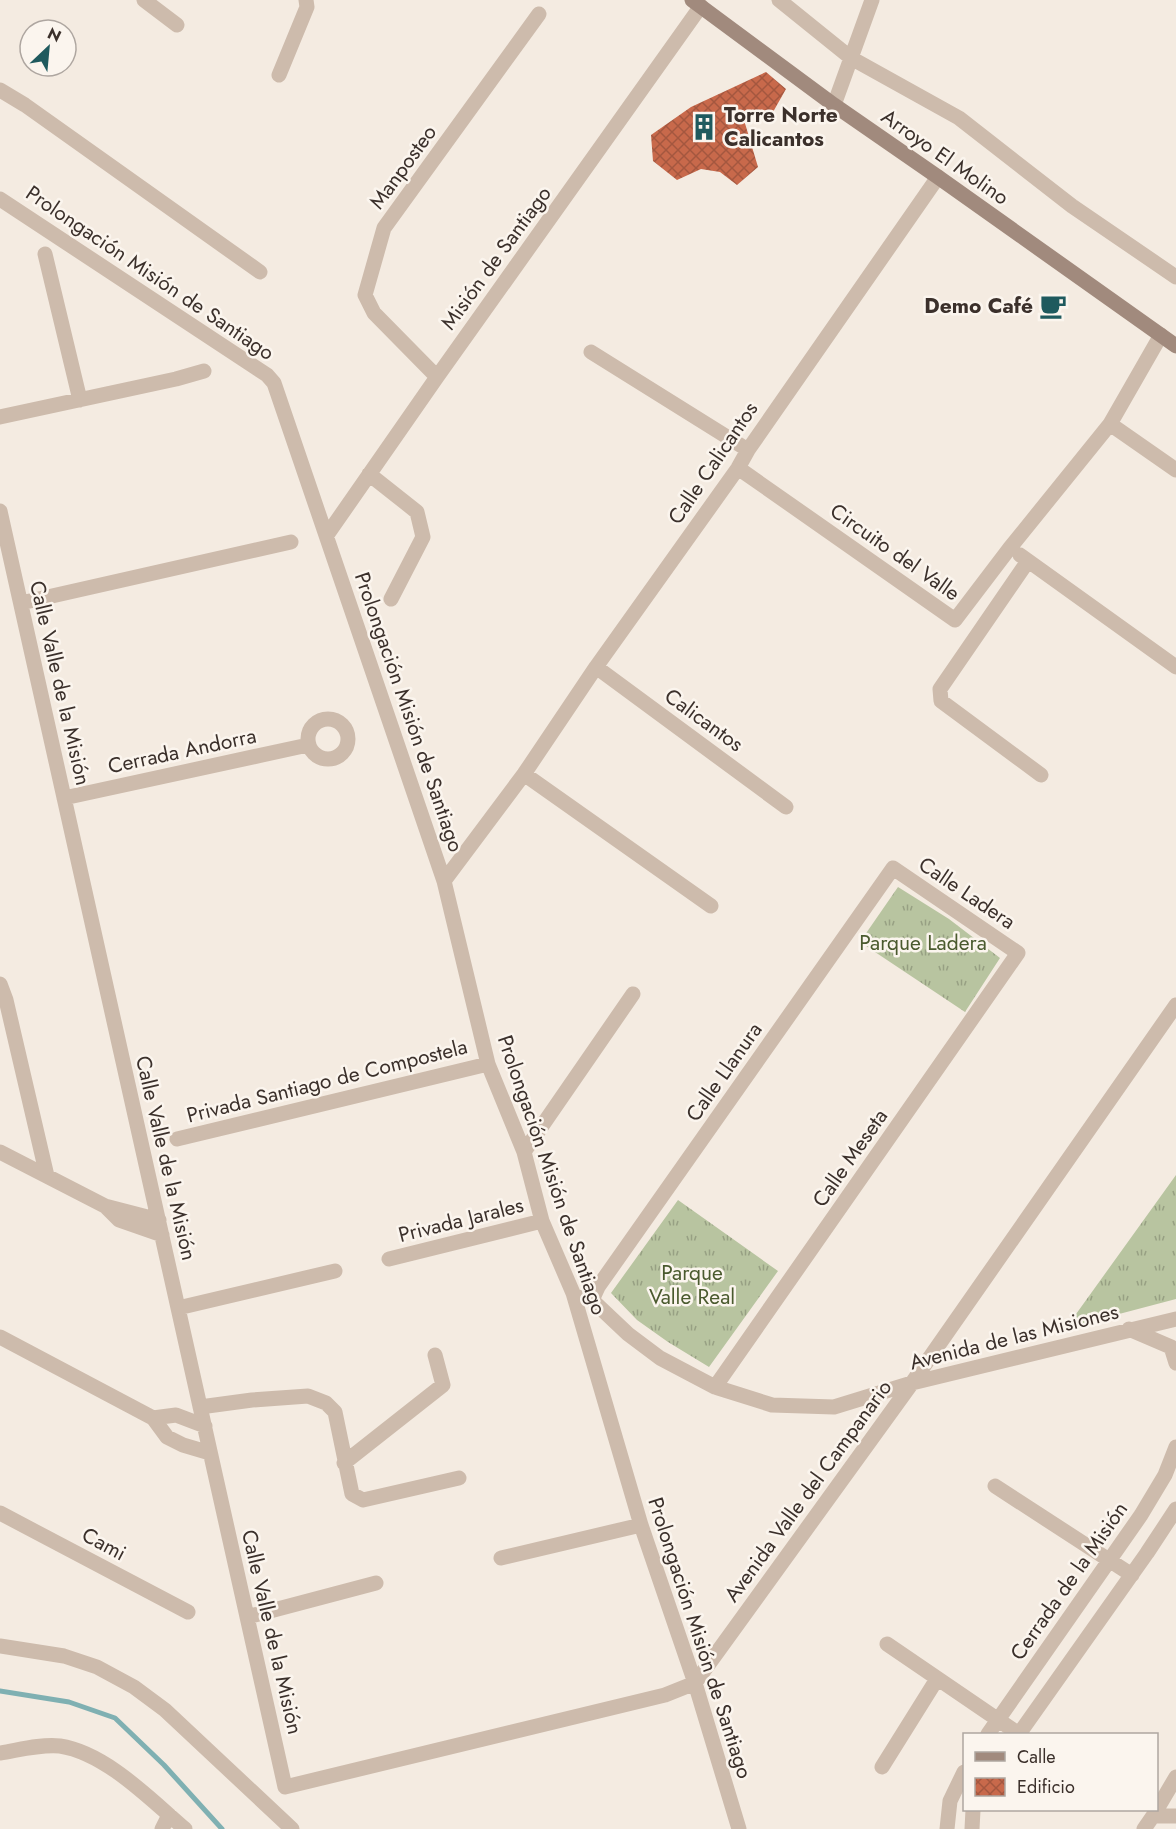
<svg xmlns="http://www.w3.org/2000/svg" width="1176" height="1829" font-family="Jost,sans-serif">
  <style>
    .grass { fill: url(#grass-tufts) }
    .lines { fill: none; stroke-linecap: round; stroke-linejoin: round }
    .stream { stroke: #7fb0b2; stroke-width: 5 }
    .building { fill: url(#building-cross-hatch) }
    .street { stroke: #cdbbac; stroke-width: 15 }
    .secondary { stroke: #a18a7d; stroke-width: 15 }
    .labels { text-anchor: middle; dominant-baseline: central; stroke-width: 5; stroke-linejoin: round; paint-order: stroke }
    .poi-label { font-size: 21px; font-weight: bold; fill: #3b302b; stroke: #fbf5ee; text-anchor: start }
    .street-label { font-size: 21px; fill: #3b302b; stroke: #fbf5ee }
    .park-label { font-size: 21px; fill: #4a5a2e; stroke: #fbf5ee }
  </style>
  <defs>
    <pattern id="grass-tufts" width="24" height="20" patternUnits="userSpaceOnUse" patternTransform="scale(1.5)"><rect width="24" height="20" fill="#b8c4a0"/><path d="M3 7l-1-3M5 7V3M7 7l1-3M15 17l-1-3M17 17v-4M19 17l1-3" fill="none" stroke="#97a083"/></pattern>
    <pattern id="building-cross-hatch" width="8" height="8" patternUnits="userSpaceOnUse" patternTransform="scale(1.5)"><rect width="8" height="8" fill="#c8694b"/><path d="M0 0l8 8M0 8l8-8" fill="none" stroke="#a4573f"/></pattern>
  </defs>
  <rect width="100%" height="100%" fill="#f4ebe1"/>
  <path class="grass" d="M898,887L949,919L1000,958L965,1012L860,942Z
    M1176,1175V1299L1066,1328Z
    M678,1200L778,1271L709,1367L668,1342L637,1320L611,1293Z"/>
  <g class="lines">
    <path class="stream" d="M0,1691L69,1702L115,1718L164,1765L222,1829"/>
  </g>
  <path class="building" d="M766,72L786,89L773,112L744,120L758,167L737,185L720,172L701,169L677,180L653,161L651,135L691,107Z"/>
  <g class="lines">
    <path class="street" d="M144,0L177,25
      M779,0L851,58L959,118L1072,206L1176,277
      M279,75L307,7L306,0
      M0,90L25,105L260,272
      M834,105L872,0
      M0,199L267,375L274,383L444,881L488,1064L524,1152L542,1221L573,1293L641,1525L695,1683L739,1829
      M45,254L80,400
      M591,352L748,450
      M437,377L374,313L365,295L384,228L539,14
      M0,417L176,379L204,371
      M1110,424L1176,470
      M738,468L955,620L1009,549L1110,424L1161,335
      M369,474L417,512L423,537L391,599
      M0,511L285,1787
      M327,535L437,377L701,6
      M1020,555L1176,667
      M1028,561L940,689L941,701L1041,775
      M21,603L291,542
      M596,667L786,807
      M308 739a20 20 0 1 1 40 0a20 20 0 1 1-40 0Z
      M524,774L711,906
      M64,798L308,745
      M444,881L524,774L596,667L738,468L748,450L938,177
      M0,984L6,1000L47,1176
      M177,1139L488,1064
      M0,1152L105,1206L159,1220
      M524,1152L633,994
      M105,1206L119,1220L162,1235
      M389,1259L542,1221
      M583,1297L592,1300L628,1334L660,1358L715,1387L772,1405L834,1407L912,1383L1176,1319
      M592,1300L598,1287L893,868L1018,953L715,1387
      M178,1308L335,1271
      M1129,1329L1171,1347L1176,1363
      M0,1337L153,1418L167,1437L183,1445L210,1453
      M200,1407L252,1400L308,1396L326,1403L335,1412L352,1494L363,1500L459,1478
      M153,1418L176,1415L205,1426
      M344,1463L443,1385L435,1355
      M995,1486L1132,1575
      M0,1513L188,1612
      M501,1558L641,1525
      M247,1617L376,1583
      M887,1644L1019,1734
      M0,1646L64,1656L97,1667L134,1687L165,1710L292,1829
      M988,1734L1141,1515L1165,1475L1176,1447
      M1019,1734L1147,1553L1176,1509
      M0,1753C19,1750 40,1744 60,1746C106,1753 151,1800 185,1829
      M882,1767L937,1679
      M1176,1777L1153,1816H1176
      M285,1787L665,1695L695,1683L912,1383L1176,1005
      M162,1829L169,1815
      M947,1829L950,1801L964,1772
      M972,1829L973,1810
      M1144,1829L1153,1816"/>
    <path class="secondary" d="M692,0L834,105L938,177L1176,346"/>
  </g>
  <defs>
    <symbol id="building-bare" viewBox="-9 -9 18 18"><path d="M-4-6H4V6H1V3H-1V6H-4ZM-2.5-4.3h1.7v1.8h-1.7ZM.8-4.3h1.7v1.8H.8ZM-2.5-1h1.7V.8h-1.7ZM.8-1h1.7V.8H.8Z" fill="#1f5a5e" stroke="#fbf5ee" stroke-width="2.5" paint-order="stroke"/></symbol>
    <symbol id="cafe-bare" viewBox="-9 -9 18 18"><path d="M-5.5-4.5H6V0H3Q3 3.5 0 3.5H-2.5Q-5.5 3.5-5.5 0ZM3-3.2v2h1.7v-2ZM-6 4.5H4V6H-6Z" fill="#1f5a5e" stroke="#fbf5ee" stroke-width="2.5" paint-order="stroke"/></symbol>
  </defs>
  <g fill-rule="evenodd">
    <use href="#building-bare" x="685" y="108" width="38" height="38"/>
    <use href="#cafe-bare" x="1034" y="287" width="38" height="38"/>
  </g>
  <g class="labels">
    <g class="poi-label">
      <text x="724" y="115">Torre Norte<tspan x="724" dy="24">Calicantos</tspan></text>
      <text x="1033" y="306" text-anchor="end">Demo Café</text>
    </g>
    <g class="street-label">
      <text transform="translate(945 157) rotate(35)">Arroyo El Molino</text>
      <text transform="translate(403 167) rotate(-54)">Manposteo</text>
      <text transform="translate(496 258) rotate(-54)">Misión de Santiago</text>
      <text transform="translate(150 273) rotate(34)">Prolongación Misión de Santiago</text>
      <text transform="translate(713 463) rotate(-56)">Calle Calicantos</text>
      <text transform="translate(895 552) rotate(35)">Circuito del Valle</text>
      <text transform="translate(60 683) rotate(77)">Calle Valle de la Misión</text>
      <text transform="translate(409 712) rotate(71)">Prolongación Misión de Santiago</text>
      <text transform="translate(704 720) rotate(36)">Calicantos</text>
      <text transform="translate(182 751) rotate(-12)">Cerrada Andorra</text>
      <text transform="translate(967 893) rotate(34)">Calle Ladera</text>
      <text transform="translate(724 1072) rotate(-55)">Calle Llanura</text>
      <text transform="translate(327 1081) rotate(-14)">Privada Santiago de Compostela</text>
      <text transform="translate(166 1158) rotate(77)">Calle Valle de la Misión</text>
      <text transform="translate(850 1158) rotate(-55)">Calle Meseta</text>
      <text transform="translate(552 1175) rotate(71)">Prolongación Misión de Santiago</text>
      <text transform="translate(461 1220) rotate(-14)">Privada Jarales</text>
      <text transform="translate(1014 1337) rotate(-14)">Avenida de las Misiones</text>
      <text transform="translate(808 1491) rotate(-54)">Avenida Valle del Campanario</text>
      <text transform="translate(104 1544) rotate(28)">Cami</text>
      <text transform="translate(1069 1581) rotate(-55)">Cerrada de la Misión</text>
      <text transform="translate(272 1632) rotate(77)">Calle Valle de la Misión</text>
      <text transform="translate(700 1638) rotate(72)">Prolongación Misión de Santiago</text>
    </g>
    <g class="park-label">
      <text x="923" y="943">Parque Ladera</text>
      <text x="692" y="1273">Parque<tspan x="692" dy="24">Valle Real</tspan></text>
    </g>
  </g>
  <rect x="963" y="1733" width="195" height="78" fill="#fbf5ee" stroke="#aea6a0" stroke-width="1.5"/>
  <rect x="975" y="1752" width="30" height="9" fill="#a18a7d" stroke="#aea6a0" stroke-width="1.5"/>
  <text x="1017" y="1763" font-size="18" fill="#3b302b">Calle</text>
  <rect x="975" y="1778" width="30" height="18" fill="url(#building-cross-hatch)" stroke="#aea6a0" stroke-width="1.5"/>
  <text x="1017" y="1793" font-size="18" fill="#3b302b">Edificio</text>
  <g transform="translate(48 48) rotate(26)"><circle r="28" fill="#fbf5ee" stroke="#aea6a0" stroke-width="1.5"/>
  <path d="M0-4.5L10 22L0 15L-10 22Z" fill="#1f5a5e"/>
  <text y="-9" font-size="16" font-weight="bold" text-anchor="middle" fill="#3b302b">N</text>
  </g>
</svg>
